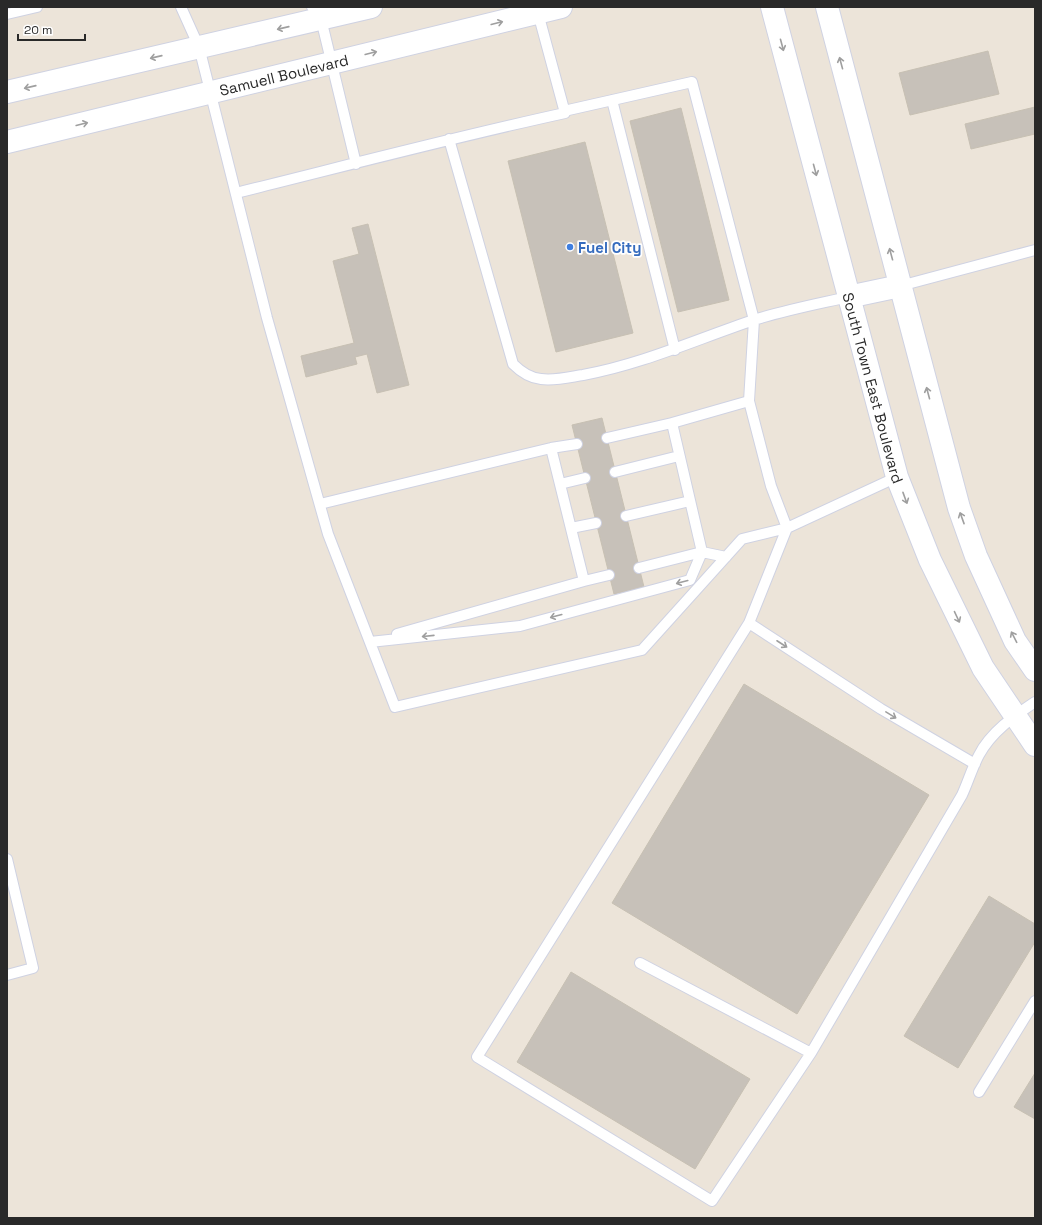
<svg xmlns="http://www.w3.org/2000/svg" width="1042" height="1225" font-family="'Space Grotesk',sans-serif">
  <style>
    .building { fill: #c7c1b9; stroke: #c7c0b3 }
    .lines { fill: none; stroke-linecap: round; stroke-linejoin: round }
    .service-casing { stroke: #cfd2e2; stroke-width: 12 }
    .secondary-casing { stroke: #cfd2e2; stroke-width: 24 }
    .service { stroke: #fff; stroke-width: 10 }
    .secondary { stroke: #fff; stroke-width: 22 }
    .oneway { stroke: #9f9f9f }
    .shop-dot { fill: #3f7fe0; stroke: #fff; stroke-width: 1.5 }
    .labels { text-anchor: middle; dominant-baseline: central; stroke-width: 3.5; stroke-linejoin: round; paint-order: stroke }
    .street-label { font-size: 15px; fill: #292929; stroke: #fff }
    .shop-label { font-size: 15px; font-weight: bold; fill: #366cbe; stroke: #fff; text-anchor: start }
  </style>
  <rect width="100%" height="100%" fill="#ece4d9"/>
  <path class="building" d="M988,51L999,94L910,115L899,73Z
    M1035,107V134L971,149L965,124Z
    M681,108L729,300L678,312L630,121Z
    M585,142L633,333L556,352L508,161Z
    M368,224L409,385L377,393L367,354L355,357L357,364L306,377L301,356L354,343L333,261L359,254L352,228Z
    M602,418L644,587L614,594L572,425Z
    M744,684L929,795L797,1014L612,903Z
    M989,896L1035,924V942L958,1068L904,1036Z
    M571,972L750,1079L695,1169L517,1062Z
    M1035,1073V1119L1014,1107Z"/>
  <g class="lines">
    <defs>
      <path id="service" d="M181,7L199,47L267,318L328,534L395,707L642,650L742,539L787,528L897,477
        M312,7L321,19L356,164
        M7,14L37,7
        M612,100L675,350
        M564,111L692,82L754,320L749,401L771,486L787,528L749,623L477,1057L712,1201L811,1053
        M449,139L513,364C521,372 529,378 541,379C555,381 570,377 583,375C643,364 697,339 754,320C785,310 817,304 848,297
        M236,193C345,166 455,137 565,113L538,13
        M900,286L1035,250
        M607,438L672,423
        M551,448L584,581L609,575
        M615,472L679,456
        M560,484L585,478
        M320,504L551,448L577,444
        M626,516L690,501
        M571,528L596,523
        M639,568L702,552L726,557
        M749,623L881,709L975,764
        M397,634L584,581
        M370,642L520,626L690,580L702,552L672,423L749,401
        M7,859L33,968L7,975
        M640,963L811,1053L962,795C968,782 972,768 979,755C991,732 1014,716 1035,702
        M979,1092L1035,1001"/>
      <g id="secondary">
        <path id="s1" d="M772,7L897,477L930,560L983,668L1035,745"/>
        <path d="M827,7L959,508L976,556L1015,641L1035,670"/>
        <path d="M7,92L371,7"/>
        <path id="s2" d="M7,142L561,7"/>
        <path d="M848,297L900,286"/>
      </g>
    </defs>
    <use href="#service" class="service-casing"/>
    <use href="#secondary" class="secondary-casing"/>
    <use href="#service" class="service"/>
    <use href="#secondary" class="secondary"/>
  </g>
  <defs><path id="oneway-shaft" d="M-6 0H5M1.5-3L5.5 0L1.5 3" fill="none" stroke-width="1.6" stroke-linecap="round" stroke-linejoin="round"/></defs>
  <g class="oneway">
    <use href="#oneway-shaft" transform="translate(497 23) rotate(-14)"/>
    <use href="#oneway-shaft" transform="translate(283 28) rotate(167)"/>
    <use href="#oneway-shaft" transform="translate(782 45) rotate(75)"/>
    <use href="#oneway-shaft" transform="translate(371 53) rotate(-14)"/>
    <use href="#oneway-shaft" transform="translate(156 57) rotate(167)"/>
    <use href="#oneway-shaft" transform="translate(841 63) rotate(-105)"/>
    <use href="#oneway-shaft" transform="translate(30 87) rotate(167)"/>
    <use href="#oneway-shaft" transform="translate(82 124) rotate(-14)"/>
    <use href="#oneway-shaft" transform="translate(815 170) rotate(75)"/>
    <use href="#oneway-shaft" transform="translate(891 254) rotate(-105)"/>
    <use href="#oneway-shaft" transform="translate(928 393) rotate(-105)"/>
    <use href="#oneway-shaft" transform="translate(905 498) rotate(70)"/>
    <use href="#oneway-shaft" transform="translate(962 518) rotate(-110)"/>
    <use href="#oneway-shaft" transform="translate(682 582) rotate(165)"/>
    <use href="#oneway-shaft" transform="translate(556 616) rotate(165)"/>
    <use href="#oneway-shaft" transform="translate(957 617) rotate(65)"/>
    <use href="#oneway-shaft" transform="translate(428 636) rotate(174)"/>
    <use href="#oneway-shaft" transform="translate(1014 637) rotate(-117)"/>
    <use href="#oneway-shaft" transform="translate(782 644) rotate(33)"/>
    <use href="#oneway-shaft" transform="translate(891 715) rotate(31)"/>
  </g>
  <circle class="shop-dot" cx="570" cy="247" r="4"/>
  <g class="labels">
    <g class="street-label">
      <text stroke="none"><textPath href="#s2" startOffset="285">Samuell Boulevard</textPath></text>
      <text stroke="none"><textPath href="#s1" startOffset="394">South Town East Boulevard</textPath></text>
    </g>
    <g class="shop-label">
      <text x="578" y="247">Fuel City</text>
    </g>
  </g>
  <rect width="1042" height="1225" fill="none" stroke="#292929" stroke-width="16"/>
  <path d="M18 34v6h67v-6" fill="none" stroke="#292929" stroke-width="2"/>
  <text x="24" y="34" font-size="12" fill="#292929" stroke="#ffffff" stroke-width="3" paint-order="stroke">20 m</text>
</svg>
